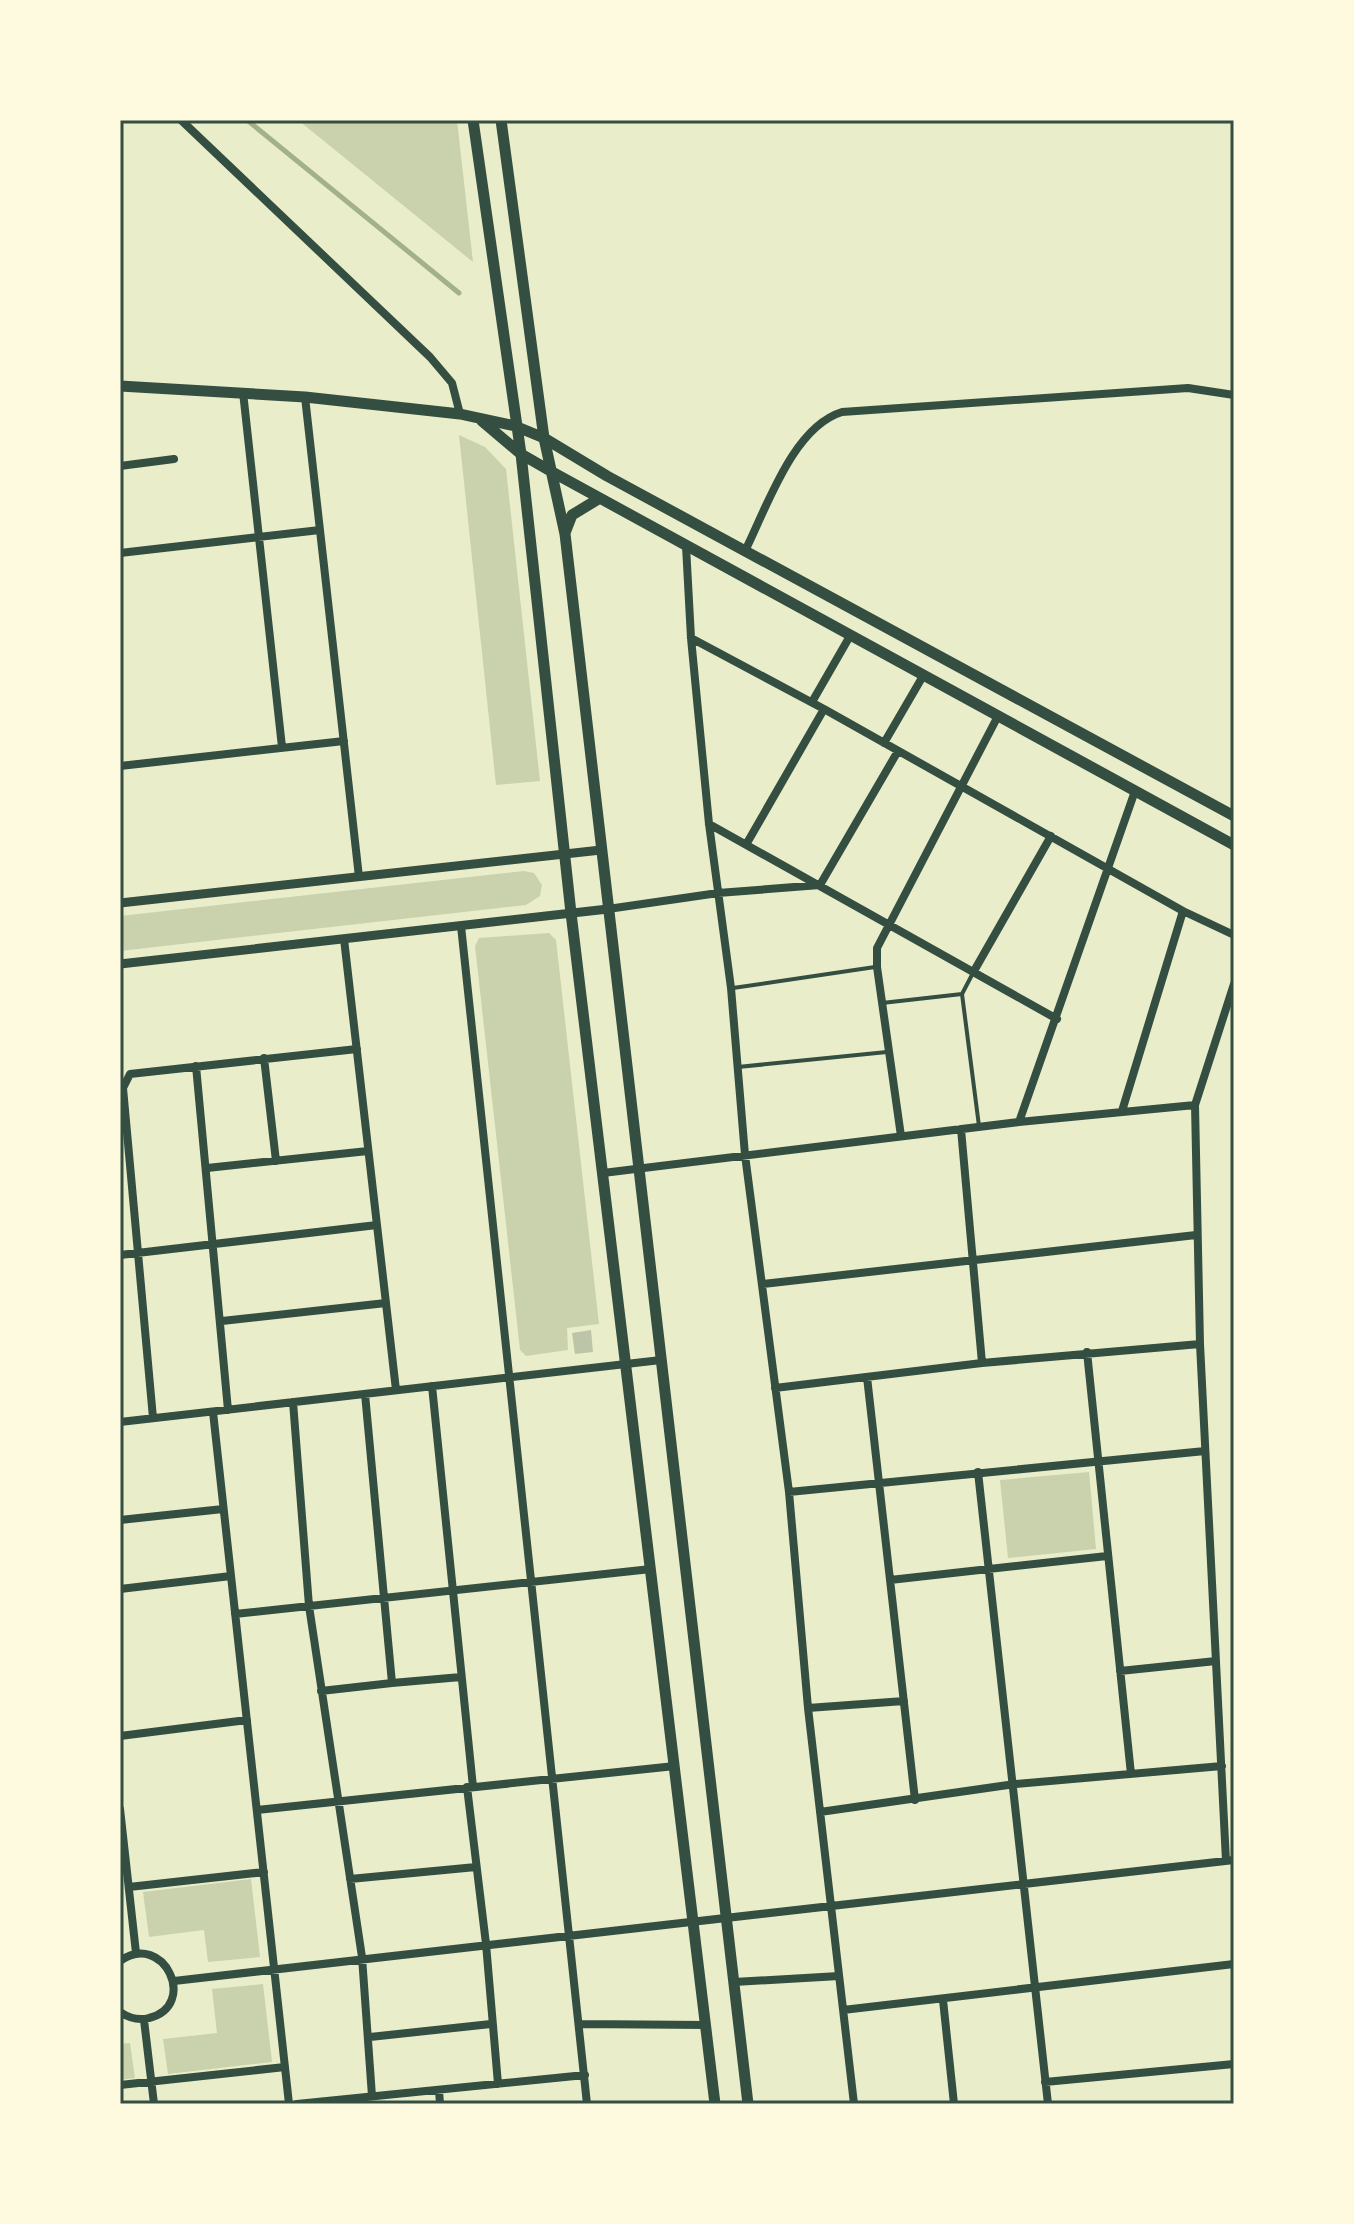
<svg xmlns="http://www.w3.org/2000/svg" width="1354" height="2224" font-family="'Work Sans',sans-serif">
  <style>
    .green { fill: #cad2ad }
    .lines { fill: none; stroke-linecap: round; stroke-linejoin: round }
    .stream { stroke: #a3b18a; stroke-width: 5 }
    .building { fill: #bcc5a7 }
    .service { stroke: #344e41; stroke-width: 4 }
    .minor { stroke: #344e41; stroke-width: 8 }
    .tertiary { stroke: #344e41; stroke-width: 9 }
    .secondary { stroke: #344e41; stroke-width: 11 }
    .neatline { fill: none; stroke: #344e41; stroke-width: 3 }
  </style>
  <rect width="100%" height="100%" fill="#e9edc9"/>
  <path class="green" d="M298,120H457L473,262Z
    M459,435L485,447L506,469L540,781L496,785Z
    M524,871L534,873L542,885L540,896L526,905L120,951V916Z
    M549,933L556,940L599,1324L567,1328L568,1350L526,1356L520,1350L475,946L479,938Z
    M1089,1472L1096,1549L1008,1558L1000,1480Z
    M251,1879L260,1957L208,1962L204,1930L149,1937L143,1892Z
    M263,1984L272,2062L168,2074L163,2039L217,2033L212,1989Z
    M130,2043L135,2078L120,2080V2044Z"/>
  <g class="lines">
    <path class="stream" d="M247,120L459,293"/>
  </g>
  <path class="building" d="M591,1330L593,1352L575,1354L572,1333Z"/>
  <g class="lines">
    <path class="service" d="M733,988L875,967
      M962,994L974,971
      M882,1003L962,994L979,1126
      M738,1067L887,1052"/>
    <path class="minor" d="M181,120L430,357L452,383L460,414
      M243,392L282,747
      M305,397L359,877
      M120,466L174,459
      M686,546L691,638L709,824L731,988L745,1155L789,1492L808,1708L854,2104
      M745,551C767,507 793,427 842,412L1188,388L1234,395
      M120,553L320,530
      M691,638L824,709L1183,911L1234,935
      M812,702L850,636
      M884,743L923,676
      M120,766L344,741
      M709,824L1057,1019
      M747,843L824,709
      M608,909L718,893L820,885L898,751
      M461,926L587,2104
      M344,939L396,1390
      M974,971L1051,836
      M264,1058L276,1161
      M196,1066L228,1410
      M1195,1105L1200,1344L1226,1861
      M1122,1111L1183,911
      M1019,1122L1135,791
      M961,1129L982,1363
      M901,1136L877,967V948L998,716
      M207,1168L368,1151
      M603,1173L1019,1122L1195,1105L1234,984
      M120,1255L377,1225
      M763,1284L1196,1235
      M222,1321L386,1303
      M1087,1352L1131,1774
      M867,1377L915,1800
      M432,1386L473,1787
      M775,1388L982,1363L1200,1344
      M293,1402L309,1606L362,1957L372,2096
      M213,1412L289,2104
      M153,1418L123,1088L130,1074L357,1049
      M120,1422L661,1360
      M978,1472L1048,2104
      M789,1492L1205,1451
      M120,1520L223,1509
      M890,1580L1107,1556
      M120,1589L231,1576
      M235,1614L651,1569
      M1120,1671L1216,1661
      M392,1683L461,1677
      M321,1691L392,1683L365,1394
      M808,1708L904,1701
      M120,1736L247,1720
      M467,1787L486,1944L498,2084
      M120,1809L136,1953
      M257,1810L675,1766
      M820,1812L1015,1784L1222,1766
      M350,1879L476,1867
      M129,1887L264,1872
      M120,1961C164,1930 199,2006 149,2018C138,2021 129,2018 120,2012
      M174,1981L1234,1860
      M734,1982L839,1976
      M943,2000L954,2104
      M843,2010L1234,1964
      M144,2020L154,2104
      M579,2024L706,2025
      M370,2037L491,2024
      M1045,2082L1234,2064
      M120,2085L285,2067
      M439,2090L440,2104
      M297,2104L585,2075"/>
    <path class="tertiary" d="M120,903L601,850
      M120,964L608,909"/>
    <path class="secondary" d="M473,120L521,454L571,913L715,2104
      M501,120L544,438L565,534L748,2104
      M120,386L305,397L460,414L515,426L544,438L607,476L1234,816
      M482,421L521,454L554,473L1234,845
      M565,533L572,515L600,498"/>
  </g>
  <rect width="1354" height="2224" fill="none" stroke="#fefae0" stroke-width="244"/>
  <rect x="122" y="122" width="1110" height="1980" class="neatline"/>
</svg>
